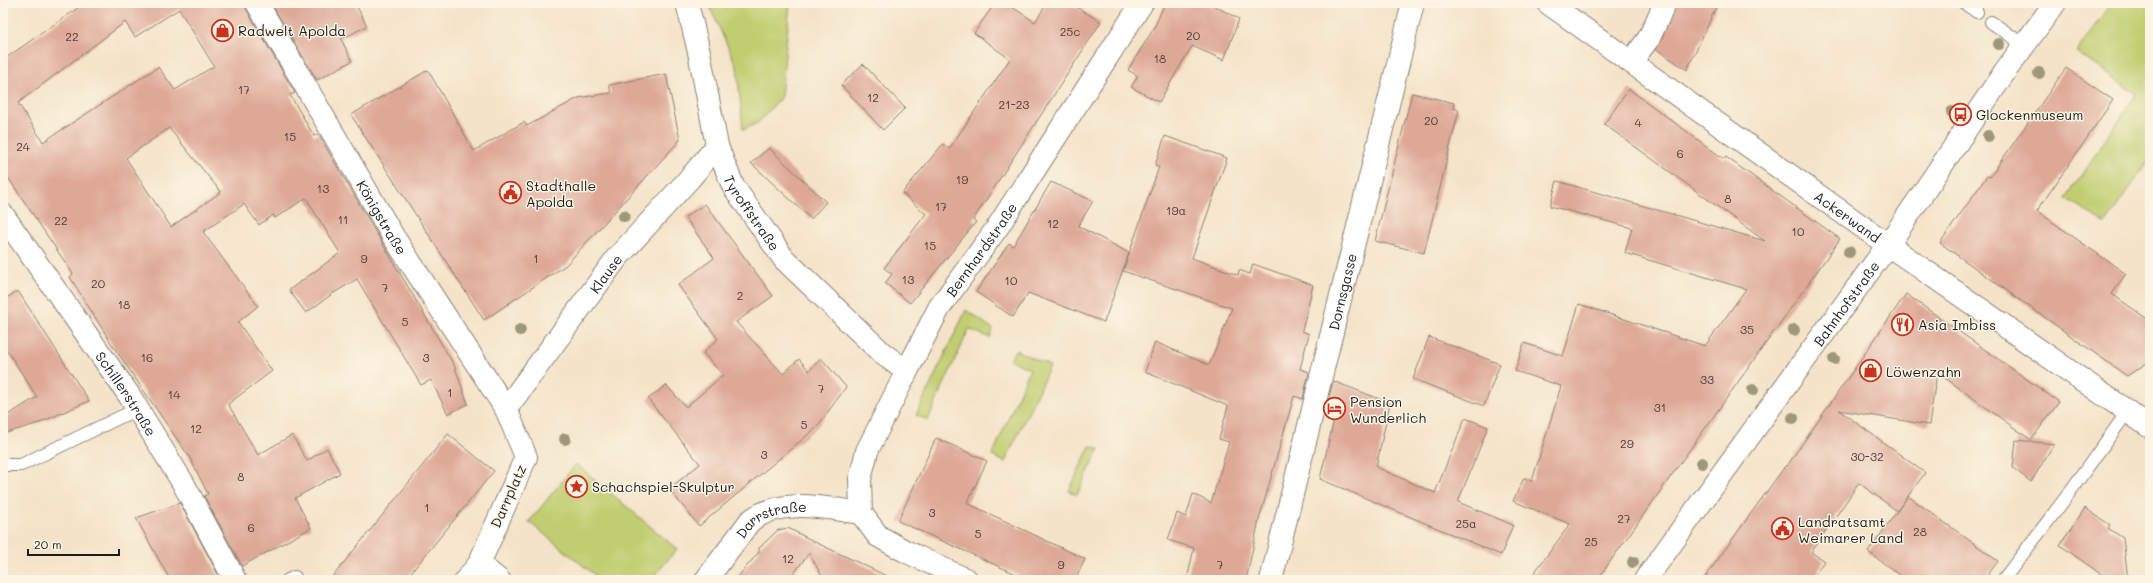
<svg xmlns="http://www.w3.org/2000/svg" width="2153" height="583" font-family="Mali,sans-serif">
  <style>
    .green { fill: #c1cd6f; stroke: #6e7446 }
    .building { fill: #dea896; fill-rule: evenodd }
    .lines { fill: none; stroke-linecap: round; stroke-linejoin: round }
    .lane-casing { stroke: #888072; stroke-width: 14 }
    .street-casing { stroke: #888072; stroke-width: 24 }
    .secondary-casing { stroke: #888072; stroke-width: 24 }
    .lane { stroke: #fff; stroke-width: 12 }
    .street { stroke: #fff; stroke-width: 22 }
    .secondary { stroke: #fff; stroke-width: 22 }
    .tree { fill: #9d9879 }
    .labels { text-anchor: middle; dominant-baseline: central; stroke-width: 3; stroke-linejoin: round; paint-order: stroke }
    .number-label { font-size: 12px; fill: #4c3f3a }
    .poi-label { font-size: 14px; fill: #1c1c1c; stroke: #fcf5e5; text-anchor: start }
    .street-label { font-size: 14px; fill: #1c1c1c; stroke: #fcf5e5 }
  </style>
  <rect width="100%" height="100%" fill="#fcf5e5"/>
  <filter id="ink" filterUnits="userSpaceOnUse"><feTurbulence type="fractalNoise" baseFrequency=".025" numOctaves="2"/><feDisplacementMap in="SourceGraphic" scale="8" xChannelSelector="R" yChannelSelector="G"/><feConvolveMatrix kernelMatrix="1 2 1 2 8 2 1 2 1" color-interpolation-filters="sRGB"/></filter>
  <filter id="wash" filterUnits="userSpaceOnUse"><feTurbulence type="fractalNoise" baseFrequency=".012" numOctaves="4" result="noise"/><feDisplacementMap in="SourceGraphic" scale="16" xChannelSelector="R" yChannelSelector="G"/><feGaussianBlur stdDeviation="0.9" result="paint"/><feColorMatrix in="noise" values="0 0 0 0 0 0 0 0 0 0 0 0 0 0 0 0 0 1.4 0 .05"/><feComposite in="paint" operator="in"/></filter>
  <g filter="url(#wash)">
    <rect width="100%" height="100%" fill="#f4e3c8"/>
    <path class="green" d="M708,3H790L781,97L759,122L743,130L737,67Z
      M2111,3H2150V158L2105,224L2066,198L2136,94L2076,52Z
      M966,310L993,329L990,338L969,329L928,420L916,415Z
      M1015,350L1050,366L1005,462L992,456L1030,369L1010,360Z
      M1090,446L1099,449L1077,495L1069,491Z
      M576,464L677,549L651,580H601L529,522Z"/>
    <g id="blocks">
      <path class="building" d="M85,3H245L246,9L295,93L290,95L314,136L318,134L454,365L468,404L448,414L431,380L421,385L357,279L332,294L306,313L289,290L340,253L306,198L275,218L273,215L259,225L244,204L203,232L258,306L238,322L272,371L228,404L258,455L292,435L307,461L327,448L340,473L295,498L311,528L242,566L204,496L208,494L190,458L113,346L70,277L73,274L3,170V60ZM179,9L214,66L175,90L158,67L43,142L18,103L125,22L135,37ZM169,128L221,192L171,227L126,158Z
        M271,3H355L367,26L341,39L352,61L317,80Z
        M995,3H1006L1035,22L1047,3H1070L1101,22L973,220L976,222L910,303L885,283L892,274L884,268L926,214L902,193L943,144L949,149L1010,59L974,33Z
        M1165,3H1209L1239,19L1224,60L1192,46L1159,102L1131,87L1138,76L1128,70L1154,28Z
        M1677,3H1718L1687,70L1656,49Z
        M863,64L905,108L883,130L841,85Z
        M2066,68L2113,100L2037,211L2126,274L2112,294L2150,321V361L2127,376L1940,243L1987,176L1990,177Z
        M428,70L474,151L524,122L527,126L578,98L611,93L609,85L666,74L680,140L566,265L484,320L351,115Z
        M1629,89L1724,159L1726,157L1840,239L1597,580H1529L1570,524L1513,501L1524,478L1532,481L1561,386L1515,371L1524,343L1563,356L1579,304L1705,346L1746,289L1625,253L1632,228L1550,206L1557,181L1765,241L1604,124Z
        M1412,93L1454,103L1453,108L1459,110L1424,253L1375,241Z
        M1165,136L1227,158L1192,258L1238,275L1239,270L1250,274L1253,264L1313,285L1302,331L1309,334L1300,369L1309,372L1303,399L1294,396L1259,520L1246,580H1187L1194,548L1168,540L1177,513L1186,517L1193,494L1211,503L1229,442L1219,439L1228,406L1145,372L1155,342L1209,365L1232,308L1123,271L1159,167L1155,165Z
        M769,148L826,202L811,219L751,163Z
        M1051,182L1093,201L1078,226L1129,253L1104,322L1028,293L1013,317L976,292L1009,243L1013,246Z
        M705,204L773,296L736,322L783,374L799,359L809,371L821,358L846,387L817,427L699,526L669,489L700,464L648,399L666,385L686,407L723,375L703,353L718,339L678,285L714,258L685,217Z
        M18,291L89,401L39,423L3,434V418L37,397L3,344V300Z
        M1906,294L2059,402L2031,440L1937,372L1929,425L1839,410L1925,473L1897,511L1859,483L1811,552L1824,561L1811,580H1703L1786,465L1787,466Z
        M1429,337L1500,364L1484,406L1413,379Z
        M1333,381L1390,403L1376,467L1435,493L1465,418L1488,427L1458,502L1513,525L1501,555L1320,479L1336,411L1326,408Z
        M448,434L494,471L405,580H330Z
        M936,438L987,461L967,503L1085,559L1075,580H1029L898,521Z
        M2016,440L2054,444L2031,482L2013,468Z
        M1908,496L1998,561L1984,580H1907L1868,552Z
        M180,503L220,578L217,580H170L136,518Z
        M2085,508L2110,525L2108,528L2123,538L2128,580H2109L2060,545Z
        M788,528L817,543L895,580H824L809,553L789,580H735L759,552V548L778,530Z"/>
    </g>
  </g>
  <g filter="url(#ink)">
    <use href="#blocks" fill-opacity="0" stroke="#888072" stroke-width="1"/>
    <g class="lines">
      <defs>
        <path id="lane" d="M1964,3L1977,12
          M1991,22L2024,45
          M3,465H21L137,409
          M288,580L295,577
          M2003,580L2064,500L2128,411"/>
        <g id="street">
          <path id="s1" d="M257,3L393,236L506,409L526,457L479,564L466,580"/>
          <path id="s2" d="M1548,3L1888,245L2150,427"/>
          <path d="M1631,62L1649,38L1665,3"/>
          <path id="s3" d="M3,215L129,395L183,483L235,580"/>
          <path id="s4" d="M907,371L939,308L997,228L1142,3"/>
          <path id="s5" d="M506,409L616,259L690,178L717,146"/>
          <path d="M479,564L499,580"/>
          <path id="s6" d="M706,580L750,521C781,497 825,508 861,513"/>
          <path id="s7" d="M1271,580L1413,3"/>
          <path id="s8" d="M1645,580L1888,245L2006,70L2055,3"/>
        </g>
        <g id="secondary">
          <path id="s9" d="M687,3L699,52L717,146L733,186L784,259L883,354L907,371L867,451L860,479L861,513L878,536L905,551L967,580"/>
        </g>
      </defs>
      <use href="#lane" class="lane-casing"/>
      <use href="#street" class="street-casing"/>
      <use href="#secondary" class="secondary-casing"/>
      <use href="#lane" class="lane"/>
      <use href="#street" class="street"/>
      <use href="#secondary" class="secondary"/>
    </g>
    <g class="tree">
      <circle cx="1999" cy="44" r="6"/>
      <circle cx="2039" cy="73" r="6"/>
      <circle cx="1952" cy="112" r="6"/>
      <circle cx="1988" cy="136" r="6"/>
      <circle cx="624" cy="216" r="6"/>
      <circle cx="1849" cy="252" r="6"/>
      <circle cx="520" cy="330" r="6"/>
      <circle cx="1794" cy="330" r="6"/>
      <circle cx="1834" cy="359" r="6"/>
      <circle cx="1753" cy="390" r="6"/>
      <circle cx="1793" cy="418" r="6"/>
      <circle cx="565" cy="439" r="6"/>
      <circle cx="1702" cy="463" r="6"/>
      <circle cx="1633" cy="562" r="6"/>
    </g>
  </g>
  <defs>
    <symbol id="shop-ring" viewBox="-11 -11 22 22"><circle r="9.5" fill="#fcf5e5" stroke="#c8321e" stroke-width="1.5"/><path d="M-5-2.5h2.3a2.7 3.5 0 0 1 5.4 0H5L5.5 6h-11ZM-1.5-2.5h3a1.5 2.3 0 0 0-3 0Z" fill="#c8321e"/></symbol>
    <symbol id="bus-ring" viewBox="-11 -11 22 22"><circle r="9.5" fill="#fcf5e5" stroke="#c8321e" stroke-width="1.5"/><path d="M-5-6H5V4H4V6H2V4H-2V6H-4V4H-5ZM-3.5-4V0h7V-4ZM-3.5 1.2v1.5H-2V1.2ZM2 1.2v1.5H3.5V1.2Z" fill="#c8321e"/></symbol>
    <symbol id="civic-ring" viewBox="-11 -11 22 22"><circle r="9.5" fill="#fcf5e5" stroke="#c8321e" stroke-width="1.5"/><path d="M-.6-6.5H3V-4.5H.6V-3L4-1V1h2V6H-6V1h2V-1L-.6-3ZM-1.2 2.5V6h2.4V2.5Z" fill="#c8321e"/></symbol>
    <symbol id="restaurant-ring" viewBox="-11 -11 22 22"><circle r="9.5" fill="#fcf5e5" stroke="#c8321e" stroke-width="1.5"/><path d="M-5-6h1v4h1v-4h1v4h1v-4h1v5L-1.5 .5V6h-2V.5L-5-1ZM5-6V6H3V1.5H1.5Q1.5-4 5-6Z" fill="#c8321e"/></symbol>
    <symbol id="hotel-ring" viewBox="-11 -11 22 22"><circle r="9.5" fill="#fcf5e5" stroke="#c8321e" stroke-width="1.5"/><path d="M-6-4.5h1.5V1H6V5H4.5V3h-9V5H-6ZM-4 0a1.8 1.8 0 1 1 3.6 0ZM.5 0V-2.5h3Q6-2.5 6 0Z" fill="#c8321e"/></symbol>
    <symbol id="sight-ring" viewBox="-11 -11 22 22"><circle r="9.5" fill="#fcf5e5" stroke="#c8321e" stroke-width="1.5"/><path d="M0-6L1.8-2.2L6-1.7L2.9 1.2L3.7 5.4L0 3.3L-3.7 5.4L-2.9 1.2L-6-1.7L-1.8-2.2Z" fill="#c8321e"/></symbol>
  </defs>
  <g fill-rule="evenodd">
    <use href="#shop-ring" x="210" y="18" width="25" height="25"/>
    <use href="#bus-ring" x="1948" y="102" width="25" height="25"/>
    <use href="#civic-ring" x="498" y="180" width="25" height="25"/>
    <use href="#restaurant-ring" x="1890" y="312" width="25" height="25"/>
    <use href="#shop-ring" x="1858" y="358" width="25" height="25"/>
    <use href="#hotel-ring" x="1322" y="396" width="25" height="25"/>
    <use href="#sight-ring" x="564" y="474" width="25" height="25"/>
    <use href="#civic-ring" x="1770" y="516" width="25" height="25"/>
  </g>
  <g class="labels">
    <g class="number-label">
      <text x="1070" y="31">25c</text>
      <text x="1193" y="35">20</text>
      <text x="72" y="36">22</text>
      <text x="1160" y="58">18</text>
      <text x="244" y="89">17</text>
      <text x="873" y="97">12</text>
      <text x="1014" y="104">21-23</text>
      <text x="1431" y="120">20</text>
      <text x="1638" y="122">4</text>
      <text x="290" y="136">15</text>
      <text x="23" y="146">24</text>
      <text x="1680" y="153">6</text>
      <text x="962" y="179">19</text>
      <text x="323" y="188">13</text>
      <text x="1728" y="198">8</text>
      <text x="941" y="206">17</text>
      <text x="1176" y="210">19a</text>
      <text x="343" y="219">11</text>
      <text x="61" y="220">22</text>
      <text x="1053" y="223">12</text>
      <text x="1798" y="231">10</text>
      <text x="930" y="245">15</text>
      <text x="364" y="258">9</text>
      <text x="536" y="258">1</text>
      <text x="908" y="279">13</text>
      <text x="1011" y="280">10</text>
      <text x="98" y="283">20</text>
      <text x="385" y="287">7</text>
      <text x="740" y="295">2</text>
      <text x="124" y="304">18</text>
      <text x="405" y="321">5</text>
      <text x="1747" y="329">35</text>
      <text x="147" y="357">16</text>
      <text x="426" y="357">3</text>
      <text x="1707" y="379">33</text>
      <text x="821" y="388">7</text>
      <text x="450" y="392">1</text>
      <text x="174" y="394">14</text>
      <text x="1660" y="407">31</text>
      <text x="804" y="424">5</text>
      <text x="196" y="428">12</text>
      <text x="1627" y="443">29</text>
      <text x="764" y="454">3</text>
      <text x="1867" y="456">30-32</text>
      <text x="241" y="476">8</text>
      <text x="427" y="507">1</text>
      <text x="932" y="512">3</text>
      <text x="1624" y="518">27</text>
      <text x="1466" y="523">25a</text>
      <text x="251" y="527">6</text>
      <text x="1920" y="531">28</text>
      <text x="978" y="533">5</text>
      <text x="1591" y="541">25</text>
      <text x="788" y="558">12</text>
      <text x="1061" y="564">9</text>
      <text x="1220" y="564">7</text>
    </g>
    <g class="poi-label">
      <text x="238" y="30">Radwelt Apolda</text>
      <text x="1976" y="114">Glockenmuseum</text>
      <text x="526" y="185">Stadthalle<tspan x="526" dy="16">Apolda</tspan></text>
      <text x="1918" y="324">Asia Imbiss</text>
      <text x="1886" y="371">Löwenzahn</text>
      <text x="1350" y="401">Pension<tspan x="1350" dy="16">Wunderlich</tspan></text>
      <text x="592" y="486">Schachspiel-Skulptur</text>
      <text x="1798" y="521">Landratsamt<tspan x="1798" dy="16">Weimarer Land</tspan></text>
    </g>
    <g class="street-label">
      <text stroke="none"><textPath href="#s9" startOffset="222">Tyroffstraße</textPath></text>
      <text stroke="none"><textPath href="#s1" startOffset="248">Königstraße</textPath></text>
      <text stroke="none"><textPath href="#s2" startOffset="368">Ackerwand</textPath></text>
      <text stroke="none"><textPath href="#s4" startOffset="143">Bernhardstraße</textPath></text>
      <text stroke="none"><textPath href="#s5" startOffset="168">Klause</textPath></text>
      <text stroke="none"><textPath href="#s7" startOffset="297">Dornsgasse</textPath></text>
      <text stroke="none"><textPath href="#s8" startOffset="342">Bahnhofstraße</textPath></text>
      <text stroke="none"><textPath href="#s3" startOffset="217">Schillerstraße</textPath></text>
      <text transform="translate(508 496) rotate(-66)">Darrplatz</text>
      <text stroke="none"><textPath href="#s6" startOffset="94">Darrstraße</textPath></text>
    </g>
  </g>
  <rect width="2153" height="583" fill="none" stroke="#fcf5e5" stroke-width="16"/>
  <path d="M28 549v6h91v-6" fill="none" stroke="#1c1c1c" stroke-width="2"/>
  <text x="34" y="549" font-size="12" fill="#1c1c1c" stroke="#fcf5e5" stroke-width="3" paint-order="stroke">20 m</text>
</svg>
